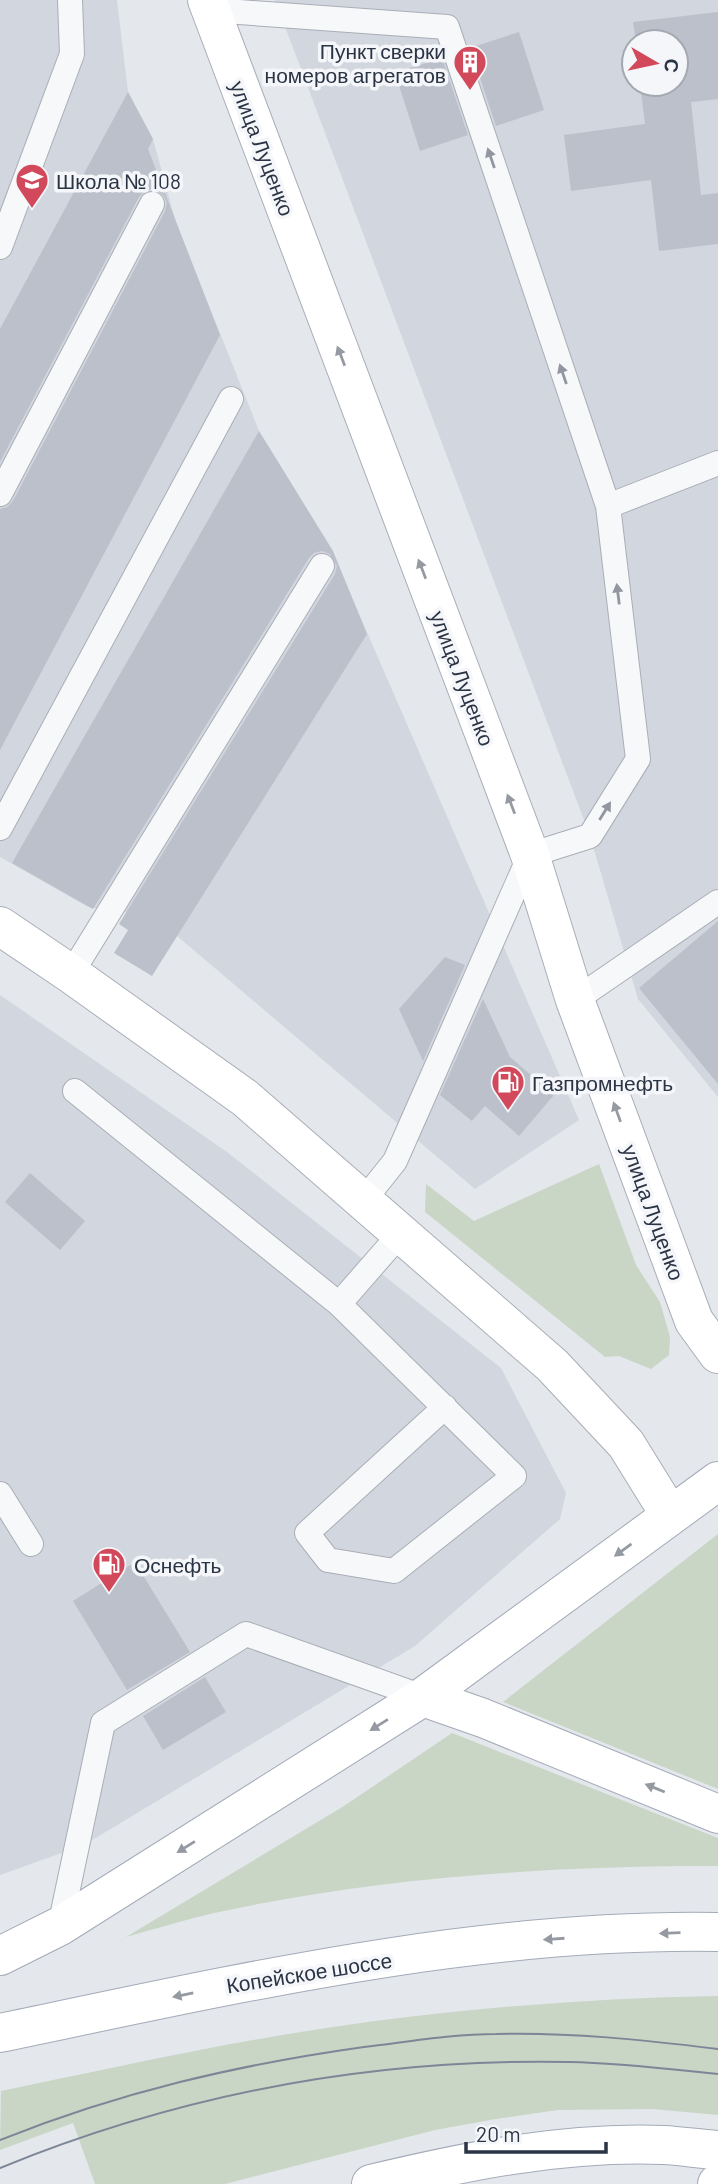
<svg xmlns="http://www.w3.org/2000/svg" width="718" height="2184" font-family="Barlow,sans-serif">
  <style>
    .built { fill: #d2d6de; fill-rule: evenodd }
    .green { fill: #c9d6c5 }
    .building { fill: #bbc0ca }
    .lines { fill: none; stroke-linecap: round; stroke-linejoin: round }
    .lane-casing { stroke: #a9aeb7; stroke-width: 26 }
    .secondary-casing { stroke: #a9aeb7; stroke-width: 40 }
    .primary-casing { stroke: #a3abb8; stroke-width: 40 }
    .lane { stroke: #f7f8fa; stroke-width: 24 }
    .secondary { stroke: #fff; stroke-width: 38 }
    .primary { stroke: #fff; stroke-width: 38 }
    .tram { stroke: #7d8696; stroke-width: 2 }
    .oneway { fill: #9196a0 }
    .oneway2 { fill: #959aa2 }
    .labels { text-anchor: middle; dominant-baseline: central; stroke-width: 7; stroke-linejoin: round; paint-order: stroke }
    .poi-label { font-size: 21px; fill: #2b3445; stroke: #f4f6f9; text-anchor: start }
    .street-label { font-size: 21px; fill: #2b3445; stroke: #f4f6f9 }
  </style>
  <rect width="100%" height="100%" fill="#e4e7ec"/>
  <path class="built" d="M0,0H117L128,92L153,139L176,223L259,431L313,519L343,577L579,1120L475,1189L177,936L144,915L88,907L0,857Z
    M275,0H718V1097L638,999L590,836ZM634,42H676V84H634Z
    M0,995L227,1152L501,1368L566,1493L560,1519L415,1646L84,1845L0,1875Z"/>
  <path class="green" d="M599,1164L636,1265L660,1302L670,1337L669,1355L651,1369L619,1356L605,1357L425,1212L426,1184L474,1221Z
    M718,1534V1789L503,1702Z
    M452,1733L718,1838V1866C549,1866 379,1877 214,1913C184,1920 155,1929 126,1937L344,1806Z
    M718,1996V2115L652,2109L558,2110L496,2119L435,2130L225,2184H95L73,2123L0,2150L1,2091C69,2077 137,2062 205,2049C374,2016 546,1999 718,1996Z"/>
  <path class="building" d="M718,12V99L691,102L701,195L718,193V244L659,251L651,180L571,191L564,135L645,124L640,84H676V42H636L633,22Z
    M519,32L544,110L496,126L470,48Z
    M442,58L468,135L420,151L395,73Z
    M128,92L153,139L148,149L220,335L0,750V509L7,507L13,501L165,211L167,203L164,196L158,191L151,189L144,192L139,197L0,462V329Z
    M259,431L333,551L367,634L152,976L114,953L128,930L119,924L335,574L337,566L330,554L322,551L314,553L309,558L93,909L12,863Z
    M718,921V1084L639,988Z
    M445,957L465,965L423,1061L399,1009Z
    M483,999L510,1057L554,1095L519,1136L485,1106L472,1121L440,1095Z
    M30,1173L85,1221L60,1250L5,1202Z
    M135,1562L190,1652L127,1690L73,1601Z
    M205,1677L226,1712L163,1750L143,1716Z"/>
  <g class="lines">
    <defs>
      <path id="lane" d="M211,10L447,27L608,506L638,759L590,836L530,855L395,1161L364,1200
        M0,247L72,54L70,0
        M0,494L152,204
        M608,506L718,463
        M0,828L231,399
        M71,974L322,566
        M575,1000L718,902
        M75,1091L339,1304L514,1476L394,1571L328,1560L307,1533L445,1407
        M339,1304L401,1233
        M0,1494L31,1544
        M60,1926L103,1723L246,1634L423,1697"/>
      <path id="secondary" d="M207,0L530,855L575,1000L694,1321L718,1354
        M0,926L71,974L245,1098L552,1365L626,1444L670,1515"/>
      <path id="primary" d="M423,1697L483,1718L718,1814
        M0,1956L60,1926L423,1697L718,1481
        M0,2033C235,1984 476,1928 718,1932
        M371,2184C466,2161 566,2141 664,2145C682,2146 700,2149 718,2150
        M717,2184L718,2183"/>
    </defs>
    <use href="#lane" class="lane-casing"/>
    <use href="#secondary" class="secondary-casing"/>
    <use href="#primary" class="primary-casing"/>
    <use href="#lane" class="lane"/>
    <use href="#secondary" class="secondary"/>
    <use href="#primary" class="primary"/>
    <path class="tram" d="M0,2140C120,2092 236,2065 364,2047C407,2042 452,2034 496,2034C569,2032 645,2040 718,2049
      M0,2168C181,2094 374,2058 570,2062C620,2063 669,2069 718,2074"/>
  </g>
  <defs><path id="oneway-solid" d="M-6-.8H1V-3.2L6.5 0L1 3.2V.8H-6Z" transform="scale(1.75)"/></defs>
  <g class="oneway">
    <use href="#oneway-solid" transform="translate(491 158) rotate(-109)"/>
    <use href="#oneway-solid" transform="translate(563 374) rotate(-109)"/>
    <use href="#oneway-solid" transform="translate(618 594) rotate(-97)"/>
    <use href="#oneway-solid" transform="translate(605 811) rotate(-58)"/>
  </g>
  <g class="oneway2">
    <use href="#oneway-solid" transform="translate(341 356) rotate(-111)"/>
    <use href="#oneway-solid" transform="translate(422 569) rotate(-111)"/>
    <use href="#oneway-solid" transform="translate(511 804) rotate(-111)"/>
    <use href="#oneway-solid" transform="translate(617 1112) rotate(-110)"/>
    <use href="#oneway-solid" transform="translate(623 1550) rotate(144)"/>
    <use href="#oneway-solid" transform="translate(379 1725) rotate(148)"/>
    <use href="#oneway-solid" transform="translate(655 1788) rotate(-158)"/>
    <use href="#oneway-solid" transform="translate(186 1847) rotate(148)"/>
    <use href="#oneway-solid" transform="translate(670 1933) rotate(178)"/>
    <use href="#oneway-solid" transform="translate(554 1939) rotate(176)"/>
    <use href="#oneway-solid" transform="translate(183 1995) rotate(168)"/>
  </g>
  <defs>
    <symbol id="building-pin" viewBox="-11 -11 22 30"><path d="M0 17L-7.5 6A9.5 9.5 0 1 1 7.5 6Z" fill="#d1495b" stroke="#f4f6f9"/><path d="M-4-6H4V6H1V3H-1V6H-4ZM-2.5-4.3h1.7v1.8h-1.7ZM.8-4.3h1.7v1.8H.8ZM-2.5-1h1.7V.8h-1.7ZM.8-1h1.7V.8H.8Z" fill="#fff"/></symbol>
    <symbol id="school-pin" viewBox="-11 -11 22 30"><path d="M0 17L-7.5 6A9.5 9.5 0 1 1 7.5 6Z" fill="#d1495b" stroke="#f4f6f9"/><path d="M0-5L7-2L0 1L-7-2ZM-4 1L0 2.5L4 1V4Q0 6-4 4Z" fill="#fff"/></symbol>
    <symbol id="fuel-pin" viewBox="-11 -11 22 30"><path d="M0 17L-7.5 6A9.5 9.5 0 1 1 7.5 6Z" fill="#d1495b" stroke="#f4f6f9"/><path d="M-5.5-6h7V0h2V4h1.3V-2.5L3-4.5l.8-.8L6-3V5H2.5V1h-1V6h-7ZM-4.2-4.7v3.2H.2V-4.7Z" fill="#fff"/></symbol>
  </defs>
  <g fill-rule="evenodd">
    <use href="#building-pin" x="451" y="43" width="38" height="52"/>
    <use href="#school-pin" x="13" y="161" width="38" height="52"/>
    <use href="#fuel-pin" x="489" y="1063" width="38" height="52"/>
    <use href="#fuel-pin" x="90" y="1545" width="38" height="52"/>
  </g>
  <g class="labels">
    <g class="poi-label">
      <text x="446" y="50" text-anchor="end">Пункт сверки<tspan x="446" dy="24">номеров агрегатов</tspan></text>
      <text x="56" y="180">Школа № 108</text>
      <text x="532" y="1082">Газпромнефть</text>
      <text x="134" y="1564">Оснефть</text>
    </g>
    <g class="street-label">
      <text transform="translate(263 148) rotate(69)">улица Луценко</text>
      <text transform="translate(463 678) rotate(69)">улица Луценко</text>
      <text transform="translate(654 1212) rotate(70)">улица Луценко</text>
      <text transform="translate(309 1972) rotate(-9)">Копейское шоссе</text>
    </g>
  </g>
  <g transform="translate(655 63) rotate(99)"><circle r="33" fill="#f4f6f9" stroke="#a4a8b1" stroke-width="2"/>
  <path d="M0-5L12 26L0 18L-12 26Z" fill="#d1495b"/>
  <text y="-10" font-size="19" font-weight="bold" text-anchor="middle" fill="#2b3445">С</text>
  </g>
  <path d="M466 2142v10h140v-10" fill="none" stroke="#2b3445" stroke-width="3.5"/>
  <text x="476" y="2142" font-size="21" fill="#2b3445" stroke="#f4f6f9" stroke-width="5" paint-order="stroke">20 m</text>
</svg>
